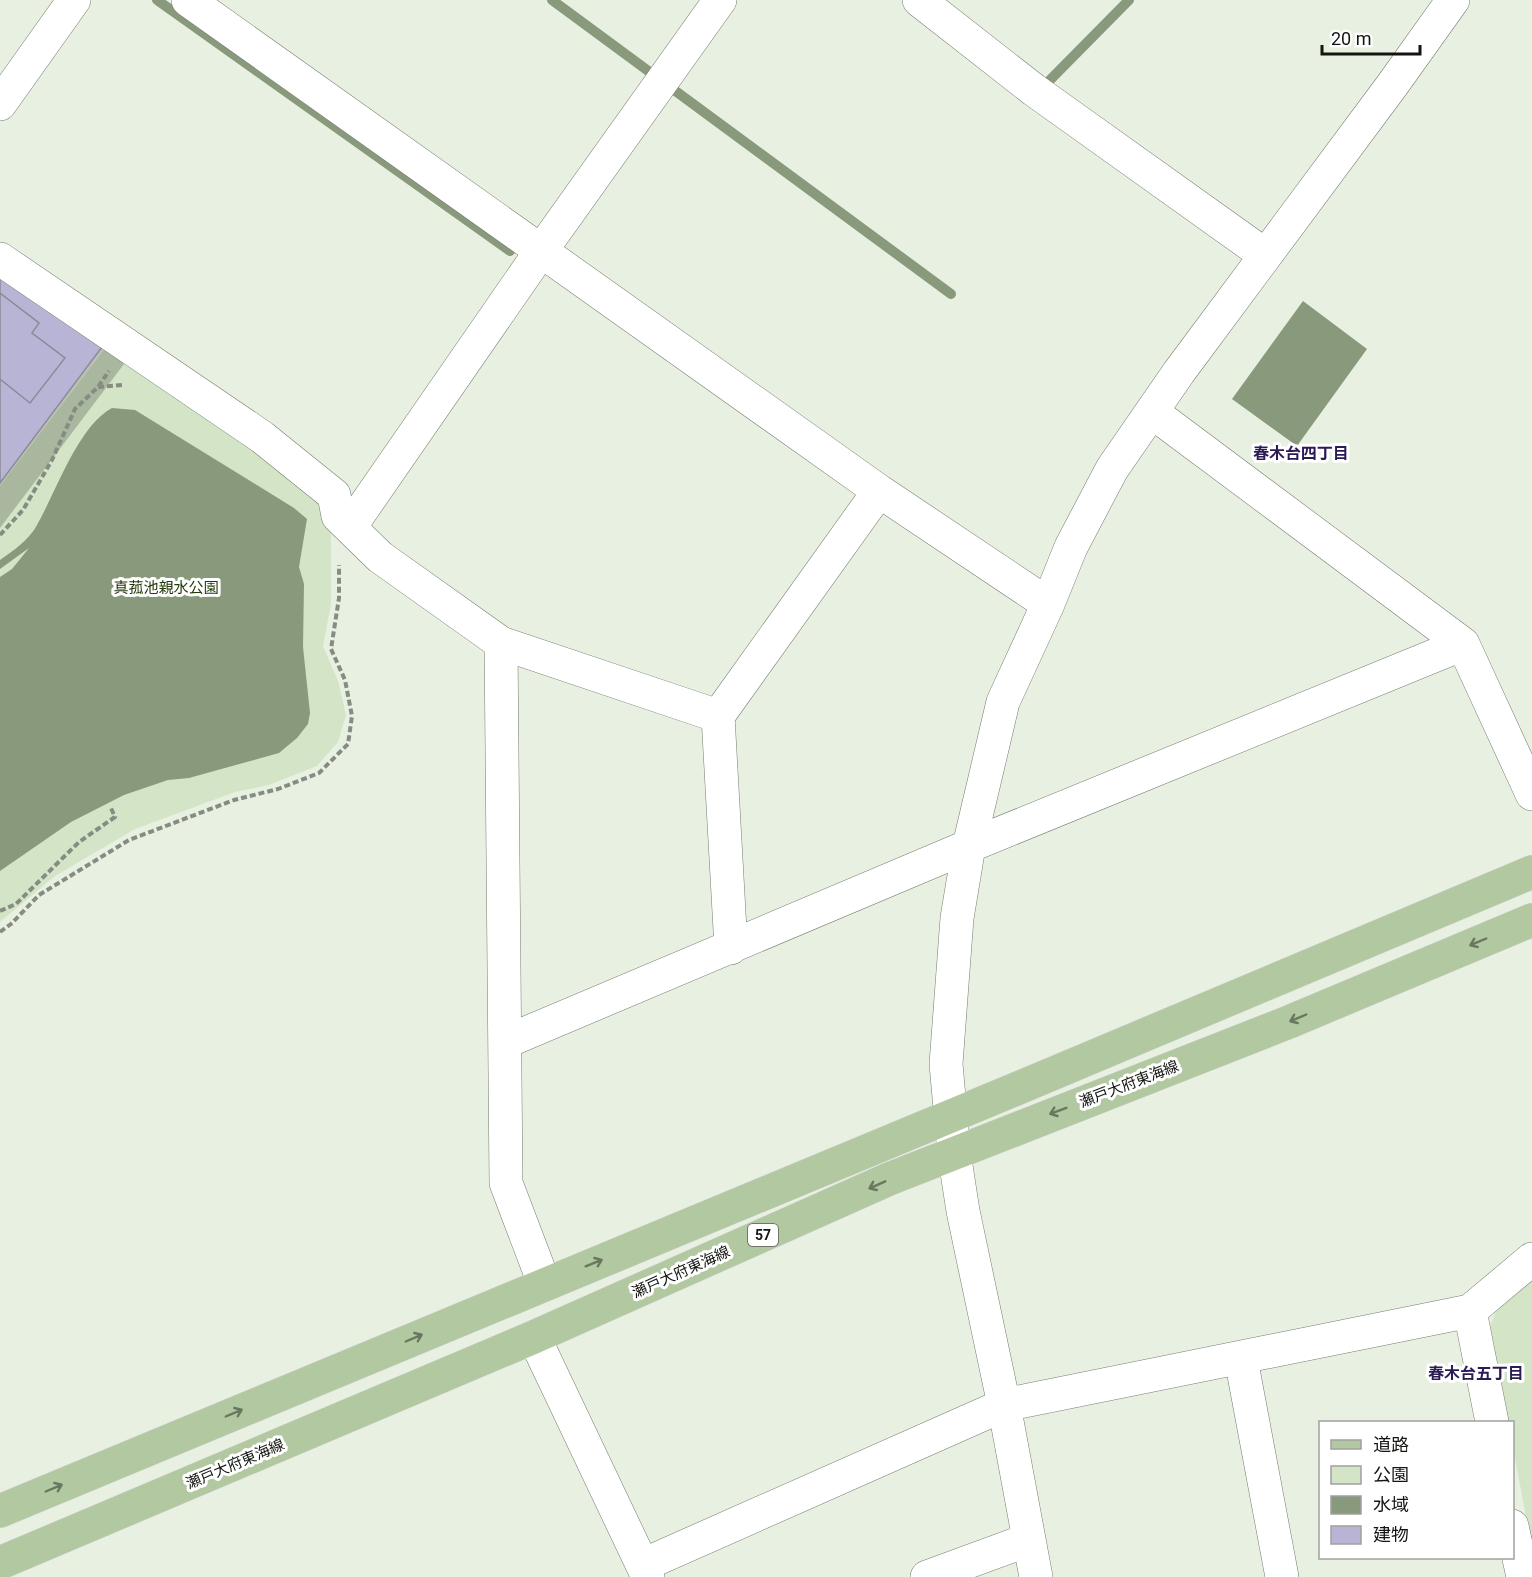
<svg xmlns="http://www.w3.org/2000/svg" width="1532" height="1577" font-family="Roboto,'Noto Sans JP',sans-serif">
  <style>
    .green { fill: #d3e5c6 }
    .water { fill: #889a7b }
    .shadow { fill: #0003 }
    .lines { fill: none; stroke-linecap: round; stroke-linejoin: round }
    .stream { stroke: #889a7b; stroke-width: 10 }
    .building { fill: #b8b4d6; stroke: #8c8a98; stroke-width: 1.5 }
    .minor-casing { stroke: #757c70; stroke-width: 34 }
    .major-casing { stroke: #d0d0cf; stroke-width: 34 }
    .path { stroke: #868c82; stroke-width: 4; stroke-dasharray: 6 3; stroke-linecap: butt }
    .minor { stroke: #fff; stroke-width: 33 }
    .major { stroke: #b2c8a0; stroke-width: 33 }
    .oneway { stroke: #6a775f }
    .labels { text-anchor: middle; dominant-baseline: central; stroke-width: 6; stroke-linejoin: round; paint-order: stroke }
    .shield { fill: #fff; stroke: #595b58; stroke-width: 1.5 }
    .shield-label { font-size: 14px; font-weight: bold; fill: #121510 }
    .park-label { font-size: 15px; fill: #233b0a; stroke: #fff }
    .street-label { font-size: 15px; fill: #121510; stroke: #fff }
    .neighbourhood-label { font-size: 16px; font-weight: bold; fill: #2b1b55; stroke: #fff }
  </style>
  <rect width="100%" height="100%" fill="#e8f0e2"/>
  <path class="green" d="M108,345L240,435L331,511V604L323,646L338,681L346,715L338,742L317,766L269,785L235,792L135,829L55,876L0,922V486Z
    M1532,1279V1548L1513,1448L1512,1422H1508L1490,1327L1496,1311Z"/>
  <path class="water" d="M1303,301L1367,349L1297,446L1232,399Z
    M112,408L135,410L294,508L307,519L299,567L304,584L303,647L310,713L308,724L297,738L279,753L189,778L168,780L124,795L71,822L0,871V577L12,569L29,548L0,569V560C13,551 29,540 37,525C56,492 78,426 112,408Z"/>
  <path class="shadow" d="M0,273L104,345L124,364L0,528Z"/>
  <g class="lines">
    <path class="stream" d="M157,0L510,251
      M552,0L951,294
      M1050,80L1129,0"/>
  </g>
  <path class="building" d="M0,271L105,343L0,483Z
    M0,293L39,323L32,333L65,358L30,403L0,379Z"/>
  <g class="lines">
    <defs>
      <path id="minor" d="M188,0L879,491L1048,604
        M919,0L1034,90L1265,255
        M0,104L74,0
        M0,259L262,437L334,495L338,516L380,557L501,643L718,716
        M1152,412L1463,644L1532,794
        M350,527L541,251L720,0
        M501,643L506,1183L544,1283
        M731,948L718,716L879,491
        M505,1042L969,846L1463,644
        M1470,1311L1492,1422
        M534,1337L648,1577
        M1241,1359L1282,1577
        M1512,1526L1523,1577
        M643,1565L1004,1405L1470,1311L1532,1259
        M927,1577L1028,1540
        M1036,1577L1004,1405L963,1211L954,1153L946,1064L957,918L969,846L1003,702L1048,604L1071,547L1112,469L1179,372L1393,84L1453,0"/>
      <path id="major" d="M0,1511C510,1297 1023,1089 1532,872
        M0,1563L534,1337L889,1179L1289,1022L1532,920"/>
    </defs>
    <use href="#minor" class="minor-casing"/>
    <use href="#major" class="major-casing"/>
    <path class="path" d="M98,387L123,385
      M0,535L23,510L52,460L75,409L98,387L109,371
      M0,911L16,904L79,842L115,817L110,806
      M0,932L11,924L39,895L129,840L234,800L278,789L319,773L348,744L352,716L345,680L331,649L339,598V565"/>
    <use href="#minor" class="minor"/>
    <use href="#major" class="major"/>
  </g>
  <defs><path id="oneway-shaft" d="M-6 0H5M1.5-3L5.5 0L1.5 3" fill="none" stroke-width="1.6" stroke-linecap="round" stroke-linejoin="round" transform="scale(1.5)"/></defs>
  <g class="oneway">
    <use href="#oneway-shaft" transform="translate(1478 942) rotate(157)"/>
    <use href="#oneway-shaft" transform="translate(1298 1018) rotate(157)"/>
    <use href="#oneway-shaft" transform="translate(1058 1111) rotate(159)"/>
    <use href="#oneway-shaft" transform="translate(877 1185) rotate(156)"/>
    <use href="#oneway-shaft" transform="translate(594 1263) rotate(-22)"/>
    <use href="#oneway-shaft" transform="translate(414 1338) rotate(-23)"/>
    <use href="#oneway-shaft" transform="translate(234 1413) rotate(-23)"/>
    <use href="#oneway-shaft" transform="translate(54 1488) rotate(-23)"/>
  </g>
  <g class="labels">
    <rect class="shield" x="748" y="1224" width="30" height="22" rx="4.5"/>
    <g class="shield-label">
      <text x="763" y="1235">57</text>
    </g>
    <g class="park-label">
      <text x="166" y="588">真菰池親水公園</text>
    </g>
    <g class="street-label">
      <text transform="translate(1129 1084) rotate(-21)">瀬戸大府東海線</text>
      <text transform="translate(681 1272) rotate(-24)">瀬戸大府東海線</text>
      <text transform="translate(235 1464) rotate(-23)">瀬戸大府東海線</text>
    </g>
    <g class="neighbourhood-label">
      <text x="1301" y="453">春木台四丁目</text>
      <text x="1476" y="1373">春木台五丁目</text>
    </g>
  </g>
  <rect x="1319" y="1421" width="195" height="138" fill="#ffffff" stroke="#a0a19f" stroke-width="1.5"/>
  <rect x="1331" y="1440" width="30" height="9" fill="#b2c8a0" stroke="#a0a19f" stroke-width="1.5"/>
  <text x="1373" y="1451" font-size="18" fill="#121510">道路</text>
  <rect x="1331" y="1466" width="30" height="18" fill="#d3e5c6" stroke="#a0a19f" stroke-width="1.5"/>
  <text x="1373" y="1481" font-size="18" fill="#121510">公園</text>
  <rect x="1331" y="1496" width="30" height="18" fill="#889a7b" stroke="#a0a19f" stroke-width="1.5"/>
  <text x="1373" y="1511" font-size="18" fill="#121510">水域</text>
  <rect x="1331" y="1526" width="30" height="18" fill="#b8b4d6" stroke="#a0a19f" stroke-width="1.5"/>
  <text x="1373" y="1541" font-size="18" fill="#121510">建物</text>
  <path d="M1322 45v9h98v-9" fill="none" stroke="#121510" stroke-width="3"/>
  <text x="1331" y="45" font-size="18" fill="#121510" stroke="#ffffff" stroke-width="4.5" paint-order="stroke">20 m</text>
</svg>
